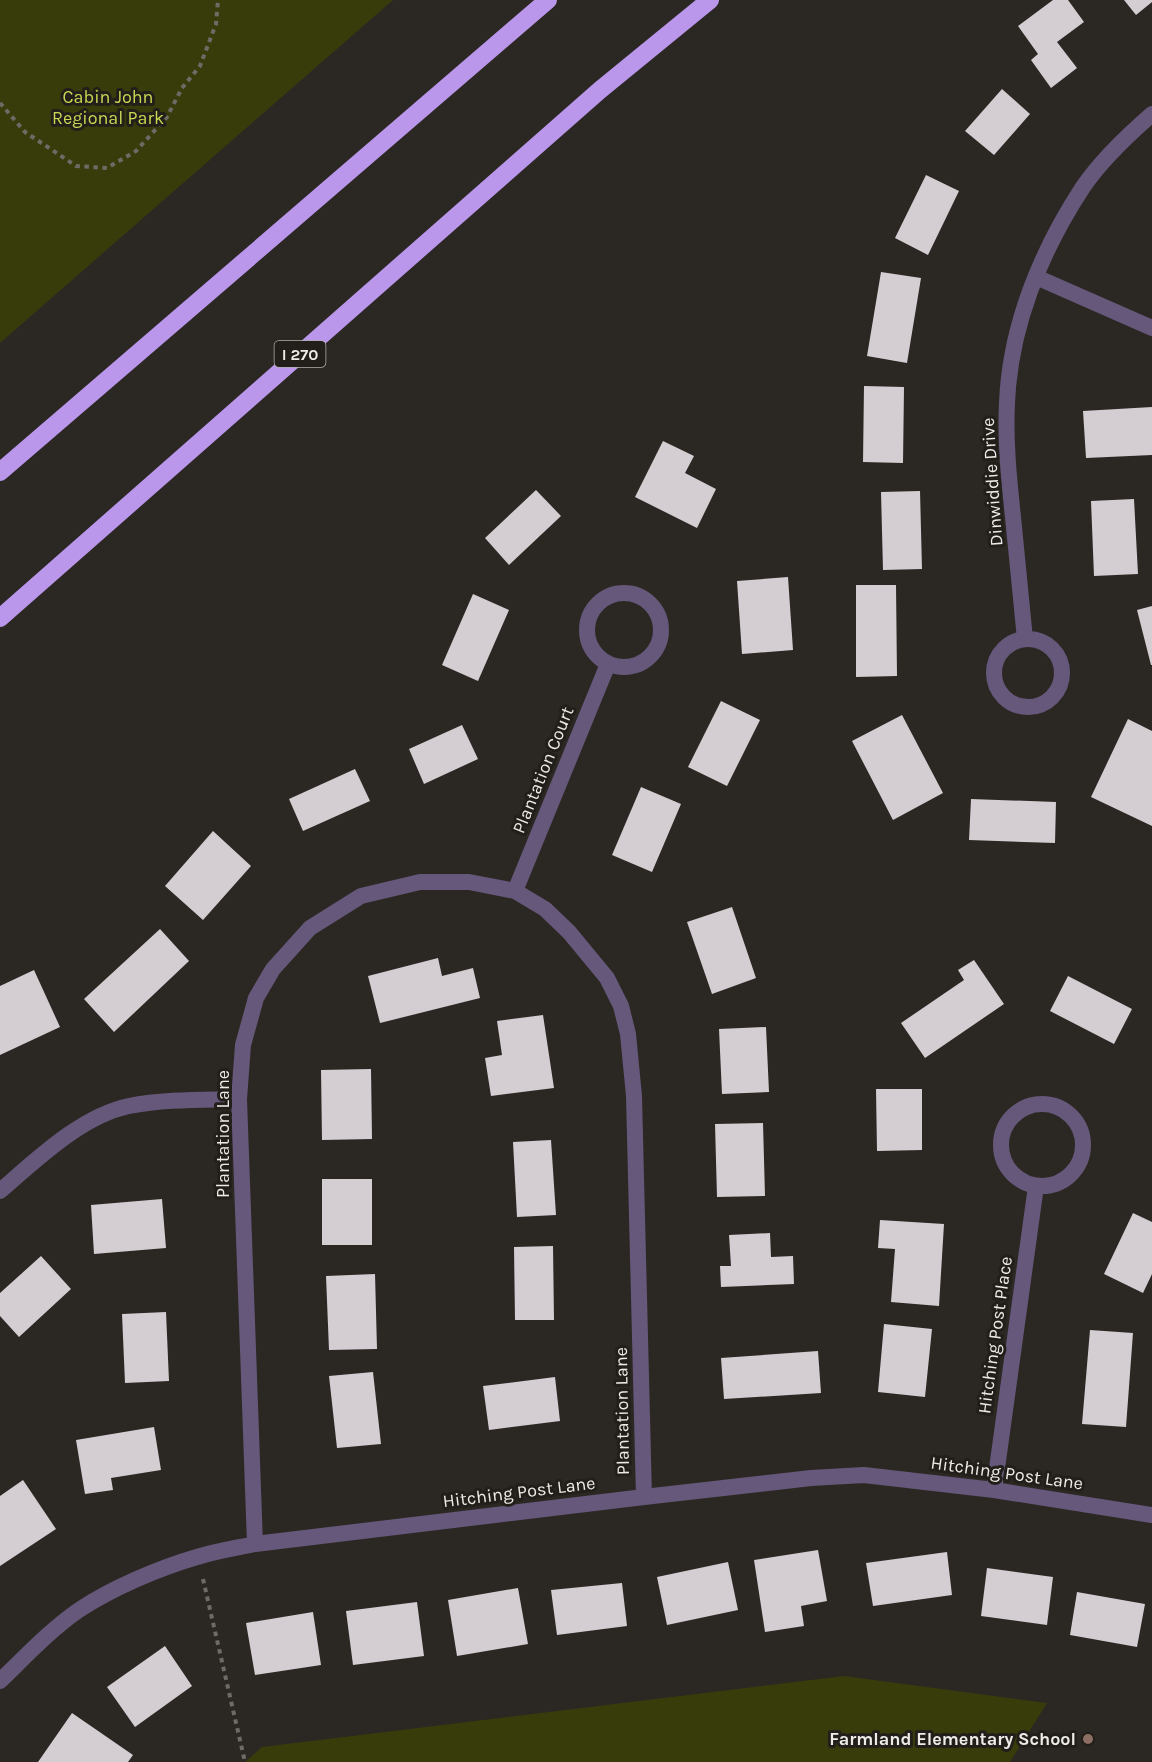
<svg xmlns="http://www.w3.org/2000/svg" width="1152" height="1762" font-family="Karla,sans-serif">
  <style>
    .green { fill: #383c0b }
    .building { fill: #d4ced3 }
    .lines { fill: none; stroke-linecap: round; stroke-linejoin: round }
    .path { stroke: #6e6b67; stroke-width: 4; stroke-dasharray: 4.5 4.5; stroke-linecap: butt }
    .minor { stroke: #66587a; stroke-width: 16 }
    .motorway { stroke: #bb97ec; stroke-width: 18 }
    .education-dot { fill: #8d6e63; stroke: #221f1a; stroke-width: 2 }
    .labels { text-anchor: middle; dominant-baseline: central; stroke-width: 6; stroke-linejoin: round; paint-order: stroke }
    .shield { fill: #221f1a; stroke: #b0aeaa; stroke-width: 1.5 }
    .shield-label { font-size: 16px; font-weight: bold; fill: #edebe7 }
    .park-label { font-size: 18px; fill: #cbd752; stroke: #221f1a }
    .street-label { font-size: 18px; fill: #edebe7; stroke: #221f1a }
    .poi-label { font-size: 18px; font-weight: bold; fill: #edebe7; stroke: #221f1a; text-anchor: end }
  </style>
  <rect width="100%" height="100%" fill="#2b2824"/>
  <path class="green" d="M0,0H393L0,343Z
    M844,1676L1047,1703L1010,1762H245L262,1747Z"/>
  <path class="building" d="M1053,0H1068L1084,22L1057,42L1077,68L1051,88L1031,60L1038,54L1018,26Z
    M1124,0H1152V2L1136,15Z
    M1002,89L1030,114L994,155L965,131Z
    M926,175L959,191L928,255L895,238Z
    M881,272L921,278L907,363L867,356Z
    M864,386L904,387L903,463L863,462Z
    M1152,407V455L1086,458L1083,411Z
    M663,441L694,456L685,473L716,489L697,528L635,497Z
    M536,490L561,516L509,565L485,538Z
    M920,491L922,569L883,570L881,492Z
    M1134,499L1138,574L1094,576L1091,501Z
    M788,577L793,650L742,654L737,581Z
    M856,585H896L897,676L856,677Z
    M473,594L509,610L478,681L442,665Z
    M1152,606V665H1151L1137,610Z
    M721,701L760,720L727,786L688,767Z
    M902,715L943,793L893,820L852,741Z
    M1128,719L1152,731V826L1091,797Z
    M462,725L478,759L424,784L409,749Z
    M355,769L370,801L303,831L289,799Z
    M641,787L681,804L652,872L612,855Z
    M971,799L1056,802L1055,843L969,840Z
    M213,831L251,866L203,920L165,886Z
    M732,907L756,978L712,994L687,922Z
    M160,929L189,961L114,1032L84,999Z
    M438,958L442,976L473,968L480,998L380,1023L368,976Z
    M974,960L1004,1004L925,1058L901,1023L964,980L958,970Z
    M34,970L60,1027L0,1055V986Z
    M1068,976L1132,1009L1114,1044L1050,1011Z
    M543,1015L554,1088L491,1096L485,1058L502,1055L497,1021Z
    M766,1027L769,1092L722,1094L719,1029Z
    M371,1069L372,1139L322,1140L321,1070Z
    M876,1089H922V1150L877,1151Z
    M763,1123L765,1196L717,1197L715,1124Z
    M551,1140L556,1215L517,1217L513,1142Z
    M322,1179H372V1245H322Z
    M162,1199L166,1248L94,1254L91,1205Z
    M1133,1213L1152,1222V1274L1143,1293L1104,1274Z
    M880,1220L944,1224L939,1306L891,1302L895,1249L878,1248Z
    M770,1233L771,1257L793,1256L794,1284L721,1287L720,1266H731L729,1235Z
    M553,1246L554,1320H515L514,1247Z
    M41,1256L71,1289L19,1337L0,1316V1293Z
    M375,1274L377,1349L329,1350L326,1276Z
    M166,1312L169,1381L125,1383L122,1314Z
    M884,1324L932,1329L925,1397L878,1392Z
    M1090,1330L1133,1333L1126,1427L1082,1424Z
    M818,1351L821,1393L724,1399L721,1358Z
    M373,1372L381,1444L337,1448L329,1376Z
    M555,1377L560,1421L489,1430L483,1386Z
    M154,1427L161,1470L111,1478L113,1490L85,1494L76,1440Z
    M23,1480L56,1529L0,1566V1496Z
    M818,1550L827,1601L801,1606L804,1626L765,1632L754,1560Z
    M947,1552L952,1595L873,1606L866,1563Z
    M728,1562L738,1610L667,1625L657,1577Z
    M987,1568L1053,1577L1047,1625L981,1616Z
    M622,1583L627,1626L557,1635L551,1590Z
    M518,1588L528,1644L457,1656L448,1600Z
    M1077,1592L1145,1604L1137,1647L1070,1635Z
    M417,1602L424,1656L353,1665L346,1611Z
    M313,1612L321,1665L255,1675L246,1623Z
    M165,1646L192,1686L135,1727L107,1687Z
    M72,1713L133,1755L128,1762H38Z"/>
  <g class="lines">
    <path class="path" d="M0,103L25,132L76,166L107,168L136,151L167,117L182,88L200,66L216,24L218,0
      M203,1579L245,1762"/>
    <path class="minor" d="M1036,277L1152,328
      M587 630a37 37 0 1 1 74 0a37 37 0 1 1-74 0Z
      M1025,639C1021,599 1017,558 1013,517C1009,479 1005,441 1007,403C1010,326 1041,251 1083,187C1100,162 1129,134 1152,114
      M994 673a34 34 0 1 1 68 0a34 34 0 1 1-68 0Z
      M515,891L608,664
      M1001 1145a41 41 0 1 1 82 0a41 41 0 1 1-82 0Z
      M0,1191C36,1160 81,1116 129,1106C165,1099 203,1100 239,1099
      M994,1490L1036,1186
      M255,1544L239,1099L243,1045L256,998L273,969L310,928L361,896L420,882H469L515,891L545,909L569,932L607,978L621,1006L628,1034L634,1096L644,1497
      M0,1681C25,1657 50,1630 79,1610C112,1588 159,1568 197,1557C216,1551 236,1548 255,1544L644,1497L811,1478L864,1475L994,1490L1152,1515"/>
    <path class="motorway" d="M0,472L548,0
      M0,618L600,90L710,0"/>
  </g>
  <circle class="education-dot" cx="1088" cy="1739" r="6"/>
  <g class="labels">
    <rect class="shield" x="274.5" y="341" width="51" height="26" rx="4.5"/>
    <g class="shield-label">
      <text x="300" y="354">I 270</text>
    </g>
    <g class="park-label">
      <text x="108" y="97">Cabin John<tspan x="108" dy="21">Regional Park</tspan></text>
    </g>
    <g class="street-label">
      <text transform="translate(992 482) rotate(-94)">Dinwiddie Drive</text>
      <text transform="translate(543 770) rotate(-68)">Plantation Court</text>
      <text transform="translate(223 1134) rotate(-90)">Plantation Lane</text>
      <text transform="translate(995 1335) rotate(-82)">Hitching Post Place</text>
      <text transform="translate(622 1411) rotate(-91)">Plantation Lane</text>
      <text transform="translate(1007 1473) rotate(8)">Hitching Post Lane</text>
      <text transform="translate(519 1492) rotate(-7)">Hitching Post Lane</text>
    </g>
    <g class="poi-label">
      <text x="1076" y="1739">Farmland Elementary School</text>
    </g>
  </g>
</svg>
